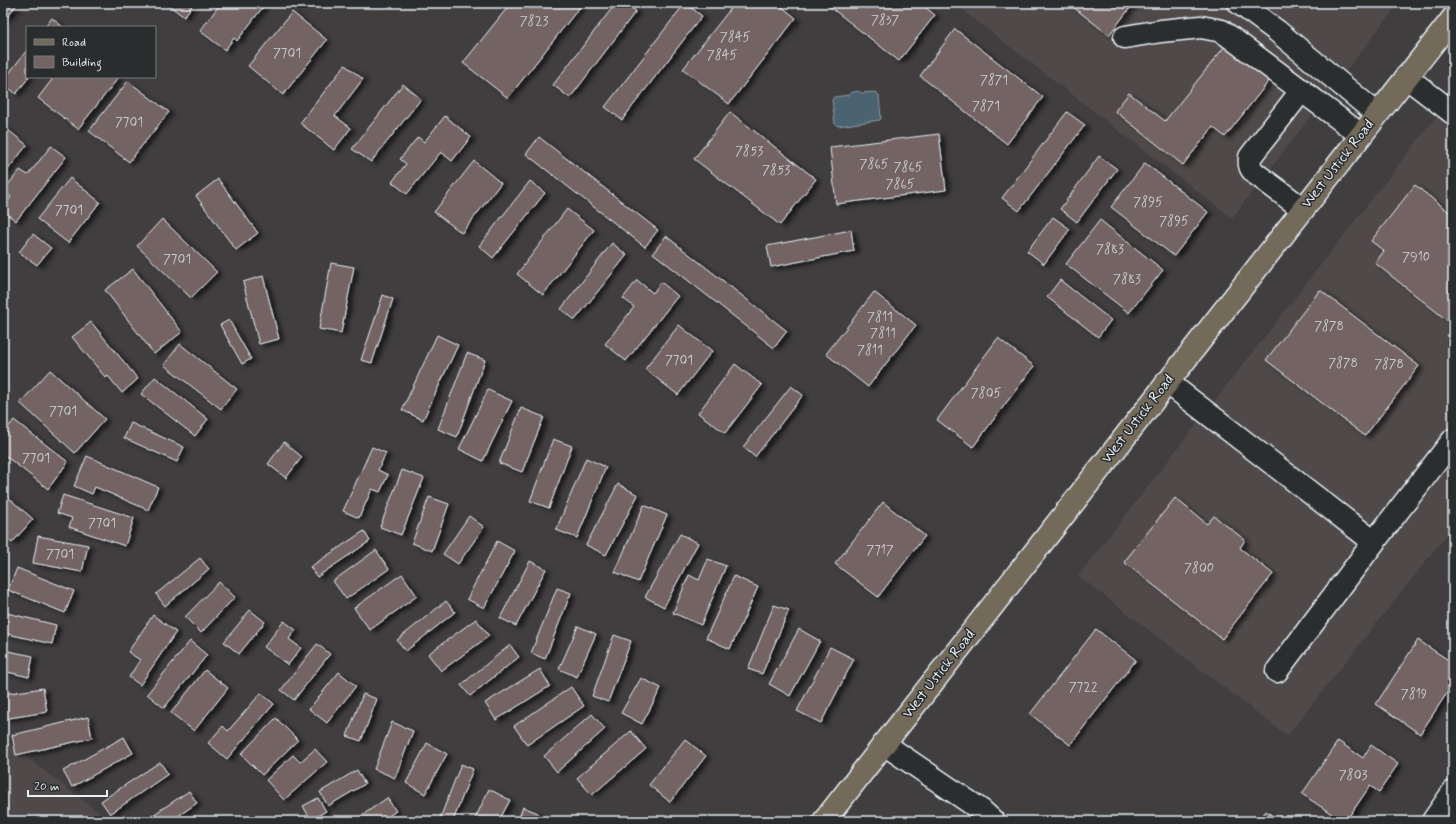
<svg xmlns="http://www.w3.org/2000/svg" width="1456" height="824" font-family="Mynerve,sans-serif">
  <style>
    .built { fill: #4f4949 }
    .water { fill: #4c6270; stroke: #8a9ba6 }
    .building { fill: #736463; stroke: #e8f1f8; filter: url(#shadow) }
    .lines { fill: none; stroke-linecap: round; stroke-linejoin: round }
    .minor-casing { stroke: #e8f1f8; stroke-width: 25 }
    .major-casing { stroke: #e8f1f8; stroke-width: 25 }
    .minor { stroke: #2a2d2e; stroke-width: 22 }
    .major { stroke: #736b5a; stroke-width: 22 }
    .labels { text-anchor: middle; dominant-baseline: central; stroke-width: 3; stroke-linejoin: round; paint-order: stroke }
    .number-label { font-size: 13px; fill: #cbced3 }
    .street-label { font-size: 15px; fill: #e8f1f8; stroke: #2a2d2e }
  </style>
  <defs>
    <filter id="shadow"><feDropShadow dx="4.5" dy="2.5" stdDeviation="2" flood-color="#0009"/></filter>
  </defs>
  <rect width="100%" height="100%" fill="#403e3e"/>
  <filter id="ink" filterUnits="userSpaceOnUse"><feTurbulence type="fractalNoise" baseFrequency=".025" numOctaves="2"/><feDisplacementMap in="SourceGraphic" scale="8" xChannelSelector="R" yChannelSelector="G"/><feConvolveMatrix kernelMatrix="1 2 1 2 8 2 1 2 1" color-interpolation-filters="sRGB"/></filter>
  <g filter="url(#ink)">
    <path class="built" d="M958,3H1399L1232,218L956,5Z
      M1453,95V527L1287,736L1078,576Z
      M3,739L110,821H3Z"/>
    <path class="water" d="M858,91L861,93L875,92L879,95L881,118L880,120L838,126L835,124L832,100L834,97L849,95L850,93Z"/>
    <path class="building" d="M3,3H18L3,22Z
      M166,3H194L184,17Z
      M221,3H266L237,41L234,38L225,50L200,31Z
      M511,3H583L508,98L463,63Z
      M616,3H625L636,11L570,98L553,85Z
      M685,3L702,16L622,120L605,107Z
      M735,3H777L796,18L729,104L683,69Z
      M825,3H920L935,15L899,61Z
      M1068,3H1134L1109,35Z
      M292,12L327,40L283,95L248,66Z
      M52,18L63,27H45Z
      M955,29L1043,97L1007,144L920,76Z
      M1225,46L1269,81L1225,137L1213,127L1183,165L1115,111L1129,93L1165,121Z
      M27,50V77H29L16,94L3,83V81Z
      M345,65L363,79L335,116L351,128L334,150L300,123Z
      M54,77H119L78,129L38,98Z
      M128,81L169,112L129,162L89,131Z
      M403,84L421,99L371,162L352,149Z
      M730,112L816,179L780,225L694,159Z
      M1067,112L1085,125L1019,211L1002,198Z
      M445,116L471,137L452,161L441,152L407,194L392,182L406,164L400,159L418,137L424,142Z
      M3,126L27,145L3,176Z
      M939,134L946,190L836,204L830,147Z
      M539,137L658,230L645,247L526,154Z
      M51,146L66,157L16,221L3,211V208L11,197L3,191L20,170L28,175Z
      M1099,156L1117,169L1077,222L1060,209Z
      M474,161L501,183L462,233L434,212Z
      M1145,163L1208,212L1174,256L1111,207Z
      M70,178L100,202L68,243L37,219Z
      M218,179L258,233L236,250L196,196Z
      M530,181L545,193L493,258L479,246Z
      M1415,185L1453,215V316L1448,321L1375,263L1384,251L1371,241Z
      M567,209L594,230L543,295L517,274Z
      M1053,217L1070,229L1044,264L1027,251Z
      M162,219L217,272L191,298L137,246Z
      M1100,220L1163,270L1129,313L1066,264Z
      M851,230L854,251L771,267L767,246Z
      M33,234L51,248L37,265L19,252Z
      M666,236L787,331L774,348L653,253Z
      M612,243L627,255L575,320L561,309Z
      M331,263L354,267L341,333L319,329Z
      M133,269L182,332L154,354L105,290Z
      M263,276L279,339L259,344L243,282Z
      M637,280L653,293L661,282L678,296L626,361L605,344L634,307L623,298Z
      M1060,280L1111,320L1098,337L1047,297Z
      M1320,290L1419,366L1365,436L1266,360Z
      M874,292L916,325L868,387L826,354Z
      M383,295L393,299L372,363L361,360Z
      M229,320L251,359L242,364L220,325Z
      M91,322L138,379L122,393L108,376L106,378L72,337Z
      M679,325L712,351L678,395L645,369Z
      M437,335L458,345L423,420L402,410Z
      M998,338L1034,366L973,447L937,420Z
      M180,344L237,389L221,409L164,365Z
      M467,353L485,360L457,437L438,429Z
      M735,364L762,385L725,433L698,413Z
      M50,370L105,419L75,453L20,403Z
      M155,377L208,419L195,436L141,394Z
      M791,386L803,395L755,457L743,447Z
      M488,390L512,401L483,461L459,449Z
      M521,408L544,417L522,472L499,463Z
      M14,420L68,462L48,489L3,454V434Z
      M131,423L184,447L177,462L124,438Z
      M553,439L572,446L549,508L530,501Z
      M284,442L302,457L286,478L268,464Z
      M372,447L386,453L378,470L388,475L380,492L372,489L359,518L343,511Z
      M87,456L158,487L148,510L95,487L92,494L74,486Z
      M586,458L606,467L577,538L556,530Z
      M402,470L424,478L401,535L380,527Z
      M618,484L638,495L606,555L586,545Z
      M3,493L33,519L12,543L3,535Z
      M63,495L134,518L125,546L69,527L72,518L57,513Z
      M429,497L449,504L432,551L412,543Z
      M1175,498L1207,524L1214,516L1245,540L1240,548L1273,574L1222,639L1124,562Z
      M883,502L925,536L878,597L835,564Z
      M644,505L667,515L638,582L615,572Z
      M469,516L484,527L458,564L443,554Z
      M364,531L370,541L317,577L310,567Z
      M680,534L698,543L664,607L645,597Z
      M38,536L88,545L82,572L33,563Z
      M497,541L515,551L484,608L467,599Z
      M376,550L389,569L346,599L333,581Z
      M200,558L209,569L165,606L156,594Z
      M708,559L726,566L701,625L673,613L689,575L699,580Z
      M530,561L546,569L516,626L500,618Z
      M17,568L74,591L65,613L8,590Z
      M402,574L417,596L370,630L354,608Z
      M734,576L758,587L730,649L706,638Z
      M219,582L235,597L201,633L185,617Z
      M557,588L571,593L545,659L531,653Z
      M446,601L455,612L406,651L397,640Z
      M774,605L789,610L762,674L748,669Z
      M250,610L265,622L239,654L224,642Z
      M3,612L56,625L52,644L3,633Z
      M153,615L176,632L140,685L129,677L140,660L128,652Z
      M476,619L489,636L441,671L428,654Z
      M284,621L296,630L289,639L301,648L288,665L264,647Z
      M578,626L596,634L577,677L559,669Z
      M799,629L820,641L790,696L769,684Z
      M1096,629L1136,660L1070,745L1030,714Z
      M614,635L631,641L608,702L592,696Z
      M1418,640L1453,663V684L1420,734L1376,704Z
      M190,641L207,655L164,708L147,694Z
      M317,644L330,654L294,700L281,690Z
      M510,645L519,657L470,696L461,685Z
      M830,647L854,659L821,723L797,711Z
      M3,650L33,656L29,677L3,671Z
      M540,669L550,686L496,720L485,703Z
      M205,670L228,688L194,731L171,713Z
      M339,672L356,686L327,723L309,709Z
      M641,678L661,688L642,724L621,713Z
      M571,687L584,706L527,745L514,726Z
      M43,688L47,712L3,719V694Z
      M261,693L274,704L227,759L208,743L223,726L228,731Z
      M363,694L377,699L361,741L347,736Z
      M592,714L605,729L557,772L544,756Z
      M88,717L92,738L16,755L12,735Z
      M276,718L298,740L262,775L241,754Z
      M392,722L413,731L395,778L374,769Z
      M631,731L646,749L592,795L577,778Z
      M124,737L133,753L72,787L63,771Z
      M685,739L706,756L670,802L649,785Z
      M1338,741L1363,758L1371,745L1398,764L1379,792L1370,786L1346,821H1342L1302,794Z
      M427,743L447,754L425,794L406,783Z
      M315,749L327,762L284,800L266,780L293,755L300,762Z
      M160,762L168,774L110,814L101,801Z
      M461,764L473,769L453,821H439Z
      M357,770L365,784L328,806L320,792Z
      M489,789L510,800L499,821H474Z
      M189,791L197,803L171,821H144Z
      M318,798L326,811L311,820L303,806Z
      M387,798L396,811L382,821H354Z
      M523,807L538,813L535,821H518Z
      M1266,811L1280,821H1258Z"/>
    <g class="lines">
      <defs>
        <path id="minor" d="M1239,3L1277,31L1377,114
          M1125,37L1161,31L1201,27L1222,31L1361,135
          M1406,77L1453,113
          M1302,90L1250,157C1249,165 1250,169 1256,174L1303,209
          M1167,382L1374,542
          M1277,671L1374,542L1453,440
          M884,744L981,810L993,821
          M1433,821L1453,792"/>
        <path id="major" d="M824,821L1453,18"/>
      </defs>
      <use href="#minor" class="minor-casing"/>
      <use href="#major" class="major-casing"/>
      <use href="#minor" class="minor"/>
      <use href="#major" class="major"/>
    </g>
  </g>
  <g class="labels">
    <g class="number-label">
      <text x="885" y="20">7837</text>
      <text x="534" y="21">7823</text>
      <text x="735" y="37">7845</text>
      <text x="287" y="53">7701</text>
      <text x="722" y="55">7845</text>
      <text x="994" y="80">7871</text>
      <text x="986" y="106">7871</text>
      <text x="129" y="122">7701</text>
      <text x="749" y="151">7853</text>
      <text x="874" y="164">7865</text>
      <text x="908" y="167">7865</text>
      <text x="776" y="170">7853</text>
      <text x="900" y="184">7865</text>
      <text x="1148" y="202">7895</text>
      <text x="69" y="210">7701</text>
      <text x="1174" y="221">7895</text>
      <text x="1110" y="249">7883</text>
      <text x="1416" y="257">7910</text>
      <text x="177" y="259">7701</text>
      <text x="1127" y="279">7883</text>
      <text x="880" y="317">7811</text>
      <text x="1329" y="326">7878</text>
      <text x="883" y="333">7811</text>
      <text x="870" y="350">7811</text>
      <text x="679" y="360">7701</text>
      <text x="1343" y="363">7878</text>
      <text x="1389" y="364">7878</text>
      <text x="986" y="393">7805</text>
      <text x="63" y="411">7701</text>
      <text x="36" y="458">7701</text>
      <text x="102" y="523">7701</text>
      <text x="880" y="550">7717</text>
      <text x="60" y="554">7701</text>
      <text x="1199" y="568">7800</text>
      <text x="1083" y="687">7722</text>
      <text x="1414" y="694">7819</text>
      <text x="1353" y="775">7803</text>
    </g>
    <g class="street-label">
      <text transform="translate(1338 164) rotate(-52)">West Ustick Road</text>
      <text transform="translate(1138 419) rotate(-52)">West Ustick Road</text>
      <text transform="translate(939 674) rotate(-52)">West Ustick Road</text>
    </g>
  </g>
  <rect width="1456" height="824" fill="none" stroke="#2a2d2e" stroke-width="16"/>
  <rect x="8" y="8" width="1440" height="808" fill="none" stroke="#e8f1f8" stroke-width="1.5" filter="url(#ink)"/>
  <rect x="26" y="26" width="130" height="52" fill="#2a2d2e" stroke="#767b7f"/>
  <rect x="34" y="39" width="20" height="6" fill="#736b5a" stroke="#767b7f"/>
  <text x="62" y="46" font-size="12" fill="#e8f1f8">Road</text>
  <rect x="34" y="56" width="20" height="12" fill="#736463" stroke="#767b7f"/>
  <text x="62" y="66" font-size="12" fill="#e8f1f8">Building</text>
  <path d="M28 790v6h79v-6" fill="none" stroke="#e8f1f8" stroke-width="2"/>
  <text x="34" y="790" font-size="12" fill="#e8f1f8" stroke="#2a2d2e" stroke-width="3" paint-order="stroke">20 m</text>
</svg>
